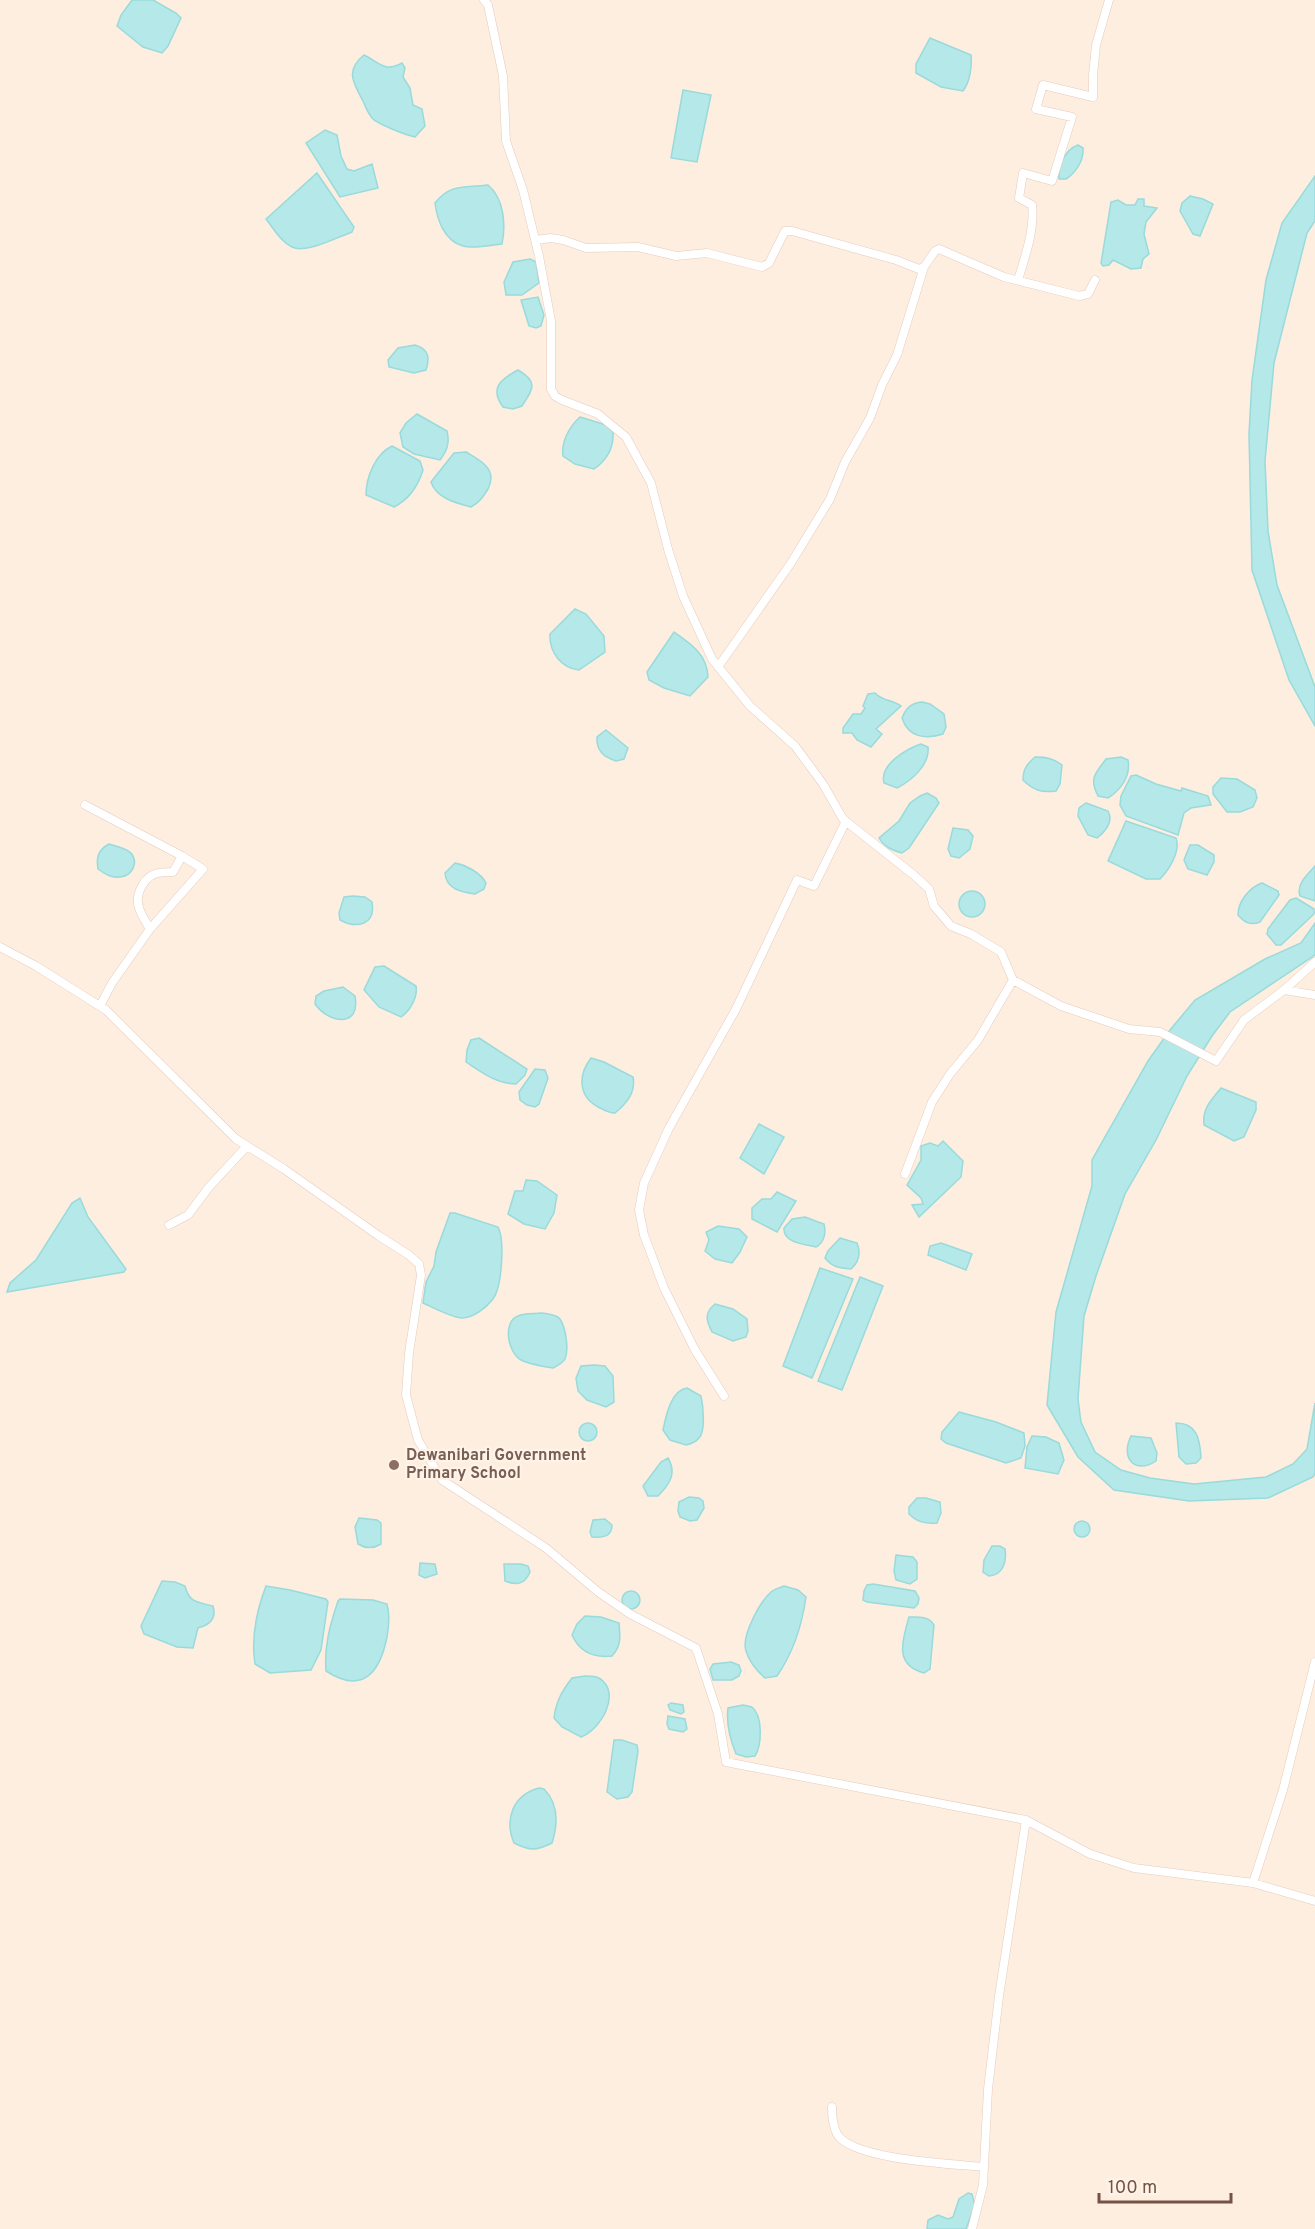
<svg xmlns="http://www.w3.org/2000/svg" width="1315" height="2229" font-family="Overpass,sans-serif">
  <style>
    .water { fill: #b4e8e9; stroke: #99dadb; stroke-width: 1.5 }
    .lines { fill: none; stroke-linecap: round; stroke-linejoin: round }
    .street-casing { stroke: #e5cbbf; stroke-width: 9 }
    .street { stroke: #fff; stroke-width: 8 }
    .education-dot { fill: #8d6e63; stroke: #fff3e8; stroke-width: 2 }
    .labels { text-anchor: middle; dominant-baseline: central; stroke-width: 4.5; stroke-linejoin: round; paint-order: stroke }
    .education-label { font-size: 16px; font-weight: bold; fill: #785e54; stroke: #fff3e8; text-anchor: start }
  </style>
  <rect width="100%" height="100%" fill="#feeee0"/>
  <path class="water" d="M132,0H153L176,13L181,18L168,46L162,53L143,47L117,26L121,15Z
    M930,38L971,55C972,67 970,82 963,91L941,87L916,73V64Z
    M364,55C379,62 384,73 402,63L405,68L403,77L410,88L413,105L422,109L425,126L415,137C406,135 377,124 372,118C368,113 365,106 363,101C353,83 345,70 364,55Z
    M683,90L711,95L697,162L671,158Z
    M325,130L337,135L341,156L347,169L354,171L372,164L378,188L340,197L306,143Z
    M1078,145L1083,148C1084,160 1076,173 1066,179H1059C1058,165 1065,150 1078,145Z
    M317,173L354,227L352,232C338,237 306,254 292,247C281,242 274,229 266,219Z
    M1315,176V221L1307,233L1274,363L1265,461L1268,531L1277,585L1315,687V726L1289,680L1252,570L1249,434L1252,380L1266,280L1282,223Z
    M488,185C504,198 506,225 502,244C491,245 474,249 463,246C444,241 437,219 435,203C451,183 464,188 488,185Z
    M1190,196L1203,199L1213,204L1200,236L1193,234L1180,211L1182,203Z
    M1138,199H1144V206L1157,208L1146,222L1144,234L1149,254L1143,259L1141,268L1131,269L1113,260L1109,265L1103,266L1101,263L1111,202L1118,200L1126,205H1135Z
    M530,259L536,262L539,283L522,295H506L504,282L513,262Z
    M538,297L544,315L541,326L536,328L529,326L521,300Z
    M415,345C429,349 430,358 426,370L414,373L389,367L388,360L398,348Z
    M518,370C539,382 533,389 522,406L513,409L503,407C489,388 501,379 518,370Z
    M417,414L447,431C450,443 447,451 440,460L414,454L403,447L400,433L406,423Z
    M580,417L606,425L613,432C614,448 607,460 594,469L575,464L563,456C561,442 569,427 580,417Z
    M392,446L420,461L423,470C418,486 410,499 394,507L366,495C366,478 375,454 392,446Z
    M466,452C481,461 498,469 488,489C483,497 479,503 471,507C456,503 436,498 431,482L454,453Z
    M575,609L586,614L604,636L605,652L579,670C561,668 549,652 550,634Z
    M674,632C691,644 707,654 708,677L690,696L664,688L649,680L647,672Z
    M875,693C882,701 893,700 901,706L876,729L882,734L871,747L857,740L852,733H843V728L853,714H861L865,708L863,706L868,694Z
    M922,702L930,704L944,714L946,727L943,734C925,740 908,737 902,718C906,708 911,703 922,702Z
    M606,730L628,748L624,759L616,761C604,757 596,751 597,737Z
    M921,744L928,747C930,765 911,781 897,788L884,783C879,765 906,749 921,744Z
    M1035,757C1045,757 1054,758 1062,765L1060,784L1056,791C1041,793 1033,790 1023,780C1023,769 1027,764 1035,757Z
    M1121,757L1128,760C1131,776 1121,790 1108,798L1098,796C1089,778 1095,774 1106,759Z
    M1136,775L1156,784L1181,791L1182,788L1208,796L1211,805L1191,808L1184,813L1178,835L1126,816L1120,805L1121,796L1131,776Z
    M1221,778L1237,779L1255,790L1257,798L1253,807L1240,812H1227L1213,794V787Z
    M927,793L936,798L939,803L909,848L902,853C892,850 884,847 879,838L899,821L910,803L920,796Z
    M1086,803L1108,811C1114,822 1106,831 1097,838L1088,835L1078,816L1079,808Z
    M1126,821L1176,838C1181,851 1169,870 1160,879H1146L1108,861Z
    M953,828L968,830L973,836L970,849L959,858L951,856L948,849Z
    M109,844C116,846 126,848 131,853C139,863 132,876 120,877C111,878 105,874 98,869C96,857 98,850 109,844Z
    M1190,845H1198L1214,855V862L1207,875L1188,869L1184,860Z
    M455,863C466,865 481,873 486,883L484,889L475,894C461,892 446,889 445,873Z
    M1315,866V901L1300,896C1296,884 1307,875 1315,866Z
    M1262,883L1278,891L1279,895L1260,922C1250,926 1244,922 1238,915C1238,901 1250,887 1262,883Z
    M959 904a13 13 0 1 1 26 0a13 13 0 1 1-26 0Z
    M353,896L365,897L372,902C376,925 357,929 340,920L339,913L344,897Z
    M1296,898L1314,909V914L1281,945H1276L1267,934L1268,929L1290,900Z
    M1315,923V955L1230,1012L1212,1036L1187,1076L1156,1140L1125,1194L1096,1276L1084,1316L1078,1399L1081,1422L1095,1452L1121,1470L1150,1478L1194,1484L1266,1477L1293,1464L1307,1449L1315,1403V1474L1313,1477L1268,1498L1189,1501L1114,1490L1078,1457L1047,1405L1056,1312L1092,1186V1160L1148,1061L1170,1030L1195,1000L1265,959L1301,943Z
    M384,966L416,986C418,997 410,1011 401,1017L379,1007L364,990L375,967Z
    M343,987L355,996C361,1028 329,1024 315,1004L316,996L324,991Z
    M479,1038L527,1069L525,1075L516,1084C497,1084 481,1072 466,1062L467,1050L471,1040Z
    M591,1058L604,1062L633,1077C636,1092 627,1103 615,1113C608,1113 604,1110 598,1107C578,1096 578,1075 591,1058Z
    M535,1069L545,1070L548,1078L539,1104L535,1107L527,1105L520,1100L519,1092Z
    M1221,1088L1256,1102V1110L1244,1137L1234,1141L1204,1125C1202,1109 1211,1100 1221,1088Z
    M759,1124L784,1137L764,1174L740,1158Z
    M943,1141L963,1161L961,1177L919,1217L912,1205L923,1204L921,1198L907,1185L921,1160V1146L930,1143L938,1146Z
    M526,1180L537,1181L557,1195L554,1213L545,1229L524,1224L508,1214L515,1191H523Z
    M777,1192L796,1201L777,1232L752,1219V1208L762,1199H771Z
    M80,1198L88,1217L126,1269L124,1272L7,1292L10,1283L36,1260L72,1203Z
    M450,1213H455L498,1227C505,1240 502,1287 493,1299C486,1308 473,1318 462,1318C453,1318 432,1307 423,1303L426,1282L434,1266L436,1252Z
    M805,1217L824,1224C826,1232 825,1242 816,1247C804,1244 783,1243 784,1228L792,1219Z
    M718,1226L739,1229L747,1237L740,1252L732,1263L715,1259L705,1251L709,1240L706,1232Z
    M840,1238L857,1243C861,1253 859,1262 851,1269C839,1268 832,1267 825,1258L828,1251Z
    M941,1243L972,1254L966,1270L928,1255L930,1246Z
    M820,1268L853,1279L812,1378L783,1366Z
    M860,1277L883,1286L842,1390L818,1381Z
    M715,1304L733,1309L747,1319L748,1331L746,1337L733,1341L712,1332C706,1320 704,1313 715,1304Z
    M542,1313C548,1314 556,1314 560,1319C566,1328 569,1350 565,1359C563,1363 557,1366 553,1368C543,1366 530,1365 521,1360C508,1353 502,1322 518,1316C525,1313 535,1314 542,1313Z
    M594,1365L605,1366L613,1376L614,1402L606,1407L587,1400L578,1391L576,1378L581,1366Z
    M687,1388L701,1396C703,1405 706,1431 699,1438C696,1442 690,1444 686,1445L670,1440L663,1430C666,1416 671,1390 687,1388Z
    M959,1412L996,1422L1024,1433L1025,1446L1021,1458L1006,1463L946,1443L941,1439L942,1432Z
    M1176,1423C1197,1423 1200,1439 1201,1458L1196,1463L1186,1464L1179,1457Z
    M579 1432a9 9 0 1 1 18 0a9 9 0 1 1-18 0Z
    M1032,1436L1046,1437L1059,1443L1064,1460L1058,1474L1025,1468L1027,1447Z
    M1131,1436L1151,1438L1157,1453L1156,1461C1135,1475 1120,1458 1131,1436Z
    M668,1458C677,1473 670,1484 658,1496H648L643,1486L661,1462Z
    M689,1497L699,1498L703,1501L704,1508L697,1520L690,1521L680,1517L678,1511L679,1502Z
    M917,1498H926L940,1502L941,1513L937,1523C925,1524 917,1522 909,1514V1507Z
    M359,1518L377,1520L381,1523V1544C373,1549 366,1549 358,1544L355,1527Z
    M605,1519L612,1525C612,1537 602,1538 592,1537L590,1532L593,1520Z
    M1074 1529a8 8 0 1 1 16 0a8 8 0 1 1-16 0Z
    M992,1546H1000L1005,1549C1007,1562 1003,1575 989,1576L983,1572L984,1560Z
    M896,1555L913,1557L917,1562V1579L910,1584L896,1580L894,1571Z
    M420,1563L435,1564L437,1574L425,1578L419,1575Z
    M504,1564H521L528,1566L530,1572C525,1584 517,1586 505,1581Z
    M162,1581L175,1582L185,1586C189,1603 198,1602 213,1606C217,1619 209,1625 198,1628L193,1648L177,1647L144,1634L141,1626Z
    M873,1584L915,1591L919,1598L918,1604L914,1608L867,1602L863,1600L864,1591L867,1585Z
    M266,1586L290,1590L326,1599L328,1602L321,1650L311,1670L270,1673L255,1664C251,1638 256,1612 266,1586Z
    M784,1586L798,1590L806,1597C802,1625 793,1653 777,1676L765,1678C757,1671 749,1661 746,1651C741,1636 760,1602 771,1592C774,1589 780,1588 784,1586Z
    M622 1600a9 9 0 1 1 18 0a9 9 0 1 1-18 0Z
    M340,1599L373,1600L387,1604C390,1615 389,1626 387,1637C380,1672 363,1695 326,1671C324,1646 330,1625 338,1601Z
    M585,1616L601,1617L619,1623C620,1636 622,1645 612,1656C594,1658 580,1653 572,1635L577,1624Z
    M909,1617C919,1617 929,1616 934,1625L930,1669L924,1673C894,1665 902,1641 909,1617Z
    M731,1662L739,1665L741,1671L739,1676L732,1680H713L710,1669L713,1664Z
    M585,1676C589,1676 596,1676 599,1678C623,1693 600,1730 581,1737L562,1727L554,1718C556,1701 562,1691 572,1678Z
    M671,1703L683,1705L684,1712L681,1714L670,1710L668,1705Z
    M743,1705L752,1707C763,1716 762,1745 755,1756L746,1757L736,1754C730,1739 726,1723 728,1708Z
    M668,1716L685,1719L687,1729L683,1732L669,1729L667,1724Z
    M614,1740H622L637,1745L638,1751L632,1792L628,1797L617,1799L607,1792Z
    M539,1788L544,1789C559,1804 558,1824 552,1843C536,1851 530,1851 514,1843C504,1819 513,1795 539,1788Z
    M968,2193L972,2194L975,2205L966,2229H927L928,2220L938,2215L948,2219L953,2217L959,2199Z"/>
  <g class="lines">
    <defs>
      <path id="street" d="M484,0L488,5L503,76L506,141L523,190L539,256L551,321V389L555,396L562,400L598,414L626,437L651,483L668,549L683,596L712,659L750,706L795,746L823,784L843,819L915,876L929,889L934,906L951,926L971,934L1001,952L1013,980L1061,1006L1129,1029L1160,1032L1216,1061L1244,1020L1284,990L1315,995
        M536,240L551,238L563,240L586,248L638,247L676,256L707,253L762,267L769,263L785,231H792L896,260L919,269L924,267L935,251L939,249L1004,277L1079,296L1088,294L1095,280
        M1018,280C1025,257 1035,229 1032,205L1019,198L1023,173L1052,181L1072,117L1036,109L1043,85L1093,97V75L1096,45L1109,0
        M718,667L791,563L830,499L845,462L870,418L882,385L897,355L924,267
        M85,805L182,856L173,872C160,872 151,872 143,884C132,902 140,912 150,929L112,983L100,1006
        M150,929L203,869L182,856
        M0,947L36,966L106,1010L236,1139L284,1169L379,1236L409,1255L419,1264L421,1275L409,1353L406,1395L418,1440L442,1480L546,1548L597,1591L630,1614L696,1648L718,1714L726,1762L1026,1820L999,1996L988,2089L983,2185L972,2229
        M1284,990L1315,962
        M905,1174L932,1102L950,1074L978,1040L1013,980
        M169,1225L188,1215L209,1187L247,1146
        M724,1396L695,1350L664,1288L644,1235L639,1210L644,1183L669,1128L736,1009L797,880L814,886L846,821
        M1026,1820L1090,1854L1134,1868L1253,1883L1315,1901
        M1253,1883L1283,1790L1315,1662
        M832,2107C832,2116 833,2126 837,2134C852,2160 954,2164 984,2167"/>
    </defs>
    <use href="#street" class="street-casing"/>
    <use href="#street" class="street"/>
  </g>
  <circle class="education-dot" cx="394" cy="1465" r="6"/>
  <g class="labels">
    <g class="education-label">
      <text x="406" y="1456">Dewanibari Government<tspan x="406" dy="18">Primary School</tspan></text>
    </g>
  </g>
  <path d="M1099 2193v9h132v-9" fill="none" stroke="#775046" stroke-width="3"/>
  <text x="1108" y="2193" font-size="18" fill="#775046" stroke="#fff3e8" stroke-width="4.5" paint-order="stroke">100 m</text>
</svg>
